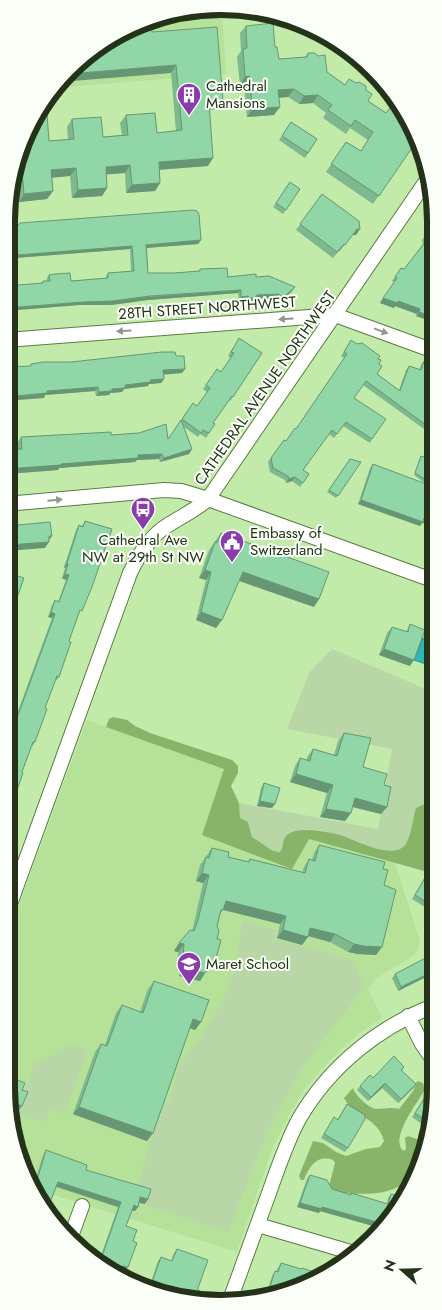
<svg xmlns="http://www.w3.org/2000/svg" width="442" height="1310" font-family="Jost,sans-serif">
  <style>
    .built { fill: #b5e199 }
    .green { fill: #b8d6a6 }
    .forest { fill: #87b469 }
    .water { fill: #2bb8b7; stroke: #299087 }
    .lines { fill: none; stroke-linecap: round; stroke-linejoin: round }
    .minor-casing { stroke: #597d40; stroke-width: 16 }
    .minor { stroke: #fff; stroke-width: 14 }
    .wall { fill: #7db88f }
    .shaded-wall { fill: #669674 }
    .building { fill: #91d6a6; stroke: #669674 }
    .oneway { fill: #91988c }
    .labels { text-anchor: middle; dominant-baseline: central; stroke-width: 4; stroke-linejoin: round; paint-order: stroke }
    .poi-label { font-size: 15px; fill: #233218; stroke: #fafff8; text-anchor: start }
    .street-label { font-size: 15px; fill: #233218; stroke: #fafff8 }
    .rim { fill: none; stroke: #233218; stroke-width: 6 }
  </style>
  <rect width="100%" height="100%" fill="#c2eba9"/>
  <path class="built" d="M222,12L226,74L54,88L113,35L169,16Z
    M87,720L224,769L202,835L309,839L395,863L420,941L418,949L413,956L386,972L375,980L368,989L382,1018L362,1031L342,1048L321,1070L304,1090L288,1117L271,1152L237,1252L34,1189L22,1171L6,1089V940Z"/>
  <path class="green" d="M332,649L435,693V843L430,838L429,829L432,823L413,817C411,826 411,840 404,847C390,859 355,840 341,836C328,832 312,828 299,830C294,831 289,835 285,837L280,852L273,851L252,837L248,822L240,818L239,803L378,829L392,749L287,729L309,673Z
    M242,921L276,930L274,939L353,960L364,987L301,1069L268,1130L228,1232L146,1205L149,1192L137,1188L149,1149L147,1148L163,1104L169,1101L176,1079L177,1069C192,1048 209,1027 221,1004C235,979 239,949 242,921Z
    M72,1045L88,1050L65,1113L50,1108L45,1122L19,1114L34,1064L60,1052Z"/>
  <path class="forest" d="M113,717L127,720L135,726L150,733L232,760L238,766V773L231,786L239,803L240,818L248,822L252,837L273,851L280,852C284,847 282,839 287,835C292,831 299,830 305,830C317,830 328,832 340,835C354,839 392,861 405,845C412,835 412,820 416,808L425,804C440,815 429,823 430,838L435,843V874L309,839L292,869L202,835L224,769L106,727L109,719Z
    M417,1081L423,1083L425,1090C418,1101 388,1141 404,1151L406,1149L405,1138L408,1136L429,1143L412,1181L408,1180C389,1197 363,1194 341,1193L331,1207L329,1186L335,1163L333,1160C317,1154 309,1167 304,1180H301L299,1176L313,1141L323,1143L336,1152L346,1156L366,1149L380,1147L384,1141C378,1117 353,1117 344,1098L353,1088C356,1096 369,1109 378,1109C387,1109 389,1107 399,1109L413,1091Z"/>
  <path class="water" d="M423,638L435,643V667L414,660Z"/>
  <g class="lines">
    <defs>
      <path id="minor" d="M6,340L335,315L434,351
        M6,504L164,490L181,491L208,499L435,581
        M6,915L130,573C139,554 150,536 168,525C182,516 196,510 208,499L429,177
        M408,1016L422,1044L436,1064
        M258,1225L354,1253
        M70,1239L82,1206
        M230,1300C243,1264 256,1229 269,1193C278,1168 286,1143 299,1119C329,1067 379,1026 436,1005"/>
    </defs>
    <use href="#minor" class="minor-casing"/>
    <use href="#minor" class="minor"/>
  </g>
  <path class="wall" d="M246,26L275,47L279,59L305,57L308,53L327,72L345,85L366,90L368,101L386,113L394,103L387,98L391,93L414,126L418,139L373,204L326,172L346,142L361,151L368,140L350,128L346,134L323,118L326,113L313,103L299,104L288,97L279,98L274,115L247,117L244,84L240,85L237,57L241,51L240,33Z
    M152,32L217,109L209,110L208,166L159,170L160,183L155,191L126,193L125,173L106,174L107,188L102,196L72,198L70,176L52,178L53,191L47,199L19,202L17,178L12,179L14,166L49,141L68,139L67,127L72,119L103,137L122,135L120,123L126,115L157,133L176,131L171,73Z
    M291,122L317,139L305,158L279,140Z
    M290,182L300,189L283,214L273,207Z
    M322,194L360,229L356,235H352L340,251H339L333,258L296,230Z
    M15,228L201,240L198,244L147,248L148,273H174L199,271L200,269L228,277H256L295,287L292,291L284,299H279L277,298L255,299L253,301H248L246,300H239L238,293L148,300L111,305H80L42,283L43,281H47V278L49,275L71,281L106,278V276L108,273L131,271L130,249L15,258L13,232Z
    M434,230L430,295L434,298V319L433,318L430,321L416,316L417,314L395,306L394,308L380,303L394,283L392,281L401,268L404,269L423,244L422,240L425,235L431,234Z
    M239,338L233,397L230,401L229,400L213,423L215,424L206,438L200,434L198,437L184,427L192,449L189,454L160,462L159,459L137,460L135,462L59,468L58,470L6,474V450L18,449V442L21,437L111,435L168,439L193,403L197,406L207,392L203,389L217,369L221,372L231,358L228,356Z
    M351,340L378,359L379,364L377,374L399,390L406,370L409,366L419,370L421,365L424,361L428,373L434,375V413L431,412L426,425L424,429L363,385L354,398L372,439L370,443L343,426L334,438L329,434L303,470L309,474L300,487L292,481L286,483L285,480L270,472L268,462L284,440L286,441L296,429L344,358L341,356Z
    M176,356L182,373L164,374V379L161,383L149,384L148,386L124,389L122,392L110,393L109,395L96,396L95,391L45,395L44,398L30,366L31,364Z
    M421,456L428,481L426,484L414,475L420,458Z
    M350,459L361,462L336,498L327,492Z
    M373,464L422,523L420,526L358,504L370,468Z
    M85,521L79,615H78L69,641L59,677L56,681H55L45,708L35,742L32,747H31L22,772L11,808L8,812H7L6,814V744L52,618L48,617L52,605L55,600L58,602L66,580L62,578L65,568L64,567L76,530L79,525L82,526Z
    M221,533L314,607L239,581L216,628L196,620L206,580L199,578L209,550Z
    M410,624V666L379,655L387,633L392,627L406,632Z
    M344,733L363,767L384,785L381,814L352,807L351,813L345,821L320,817L327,793L290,782L295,766L300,758L307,760V757L313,749L334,755L338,741Z
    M264,783L272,808L257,806L261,788Z
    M319,845L383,869L384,885L376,955L358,954L348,952L330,942L308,936L302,945L277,938L280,924L223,910L219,916L217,926L215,962L210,970L208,969L200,981L179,976L182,965L178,963V952L174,951L192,930L193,928L203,883L196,881L200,865L212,848L228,857L247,862L250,859L302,873L304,867L309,859L312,860L314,853Z
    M424,879L435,898L428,909L412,899Z
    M435,944L436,972L398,991L392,978L395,974L434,954L432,949Z
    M154,981L201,1022L195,1030L190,1028L153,1133L147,1141L73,1114L95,1052L101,1044L105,1045L116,1013L122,1005L140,1012L148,989Z
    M404,1067L402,1071L416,1084L413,1088L398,1103L382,1088L368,1101L357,1090L360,1086L373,1078Z
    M429,1091L435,1095L430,1130L412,1117Z
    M347,1104L348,1148L345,1152L321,1138L334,1117L337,1120Z
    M46,1150L86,1170L145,1204L139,1203L138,1207L135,1211H132L126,1226L133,1241L125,1272L121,1271L119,1276L99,1261L118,1207L56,1187L47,1210L33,1188L43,1155Z
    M310,1175L332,1189L350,1195L351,1193L387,1204L388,1198L391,1194L399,1209L380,1228L320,1211L319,1213L297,1207L307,1179Z
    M177,1249L198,1288L193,1302L149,1288L158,1261L161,1257L171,1261L174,1253Z
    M281,1263L301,1269L302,1268L323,1275L276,1296L256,1298L259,1293L266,1296L272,1276L275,1271H276L278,1268Z"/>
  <path class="shaded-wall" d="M176,65L171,73L60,82L69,74Z
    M250,76L244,84L240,85L245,77Z
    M294,89L288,97L273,98L278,90Z
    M318,95L313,103L299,104L304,96Z
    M223,101L217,109L203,110L209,102Z
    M280,107L274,115L247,117L252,109Z
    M213,158L208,166L153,170L159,162Z
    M130,165L125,173L100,175L106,167Z
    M76,168L70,176L45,178L51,170Z
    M13,171H22L17,178L12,179Z
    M160,183L155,191L126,193L132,185Z
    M107,188L102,196L72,198L78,190Z
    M53,191L47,199L19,202L24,194Z
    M357,229H360L356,235H352L340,251Z
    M201,240L198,244L144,248L146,245Z
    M132,246L130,249L15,258L18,255Z
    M295,287L292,291L284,299H279L281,296Z
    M241,290L238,293L148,300L111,305H80L6,311V308Z
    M279,294L277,298L255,299L253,301H248L250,298L257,295Z
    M248,296L246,300H239L241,297Z
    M383,298L397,303L394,308L380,303Z
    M398,301L420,309L417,314L395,306Z
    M419,312L434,317L430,321L416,316Z
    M185,369L182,373L160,375L163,370Z
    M164,379L161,383L149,384L148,386L124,389L122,392L110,393L109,395L96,396L99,392L150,380Z
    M98,387L95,391L45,395L44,398L6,401V397L47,391Z
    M433,408H434V413L430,412Z
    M192,449L189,454L160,462L164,458Z
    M162,454L159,459L137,460L135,462L59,468L58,470L6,474V469L138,455Z
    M295,477L292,481L286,483L289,479Z
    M361,500L435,522V527L422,523L420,526L358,504Z
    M52,536L48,542H49L45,548L6,551L9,545Z
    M67,563L68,564L65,568L64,567Z
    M205,570L211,572L206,580L199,578Z
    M243,572L319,599L314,607L237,580Z
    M65,574L69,575L66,580L62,578Z
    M16,594L18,595L15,601L12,600Z
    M51,612L55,614L52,618L48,617Z
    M201,612L222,620L216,628L196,620Z
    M384,649L414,660L410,666L379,655Z
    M296,774L333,785L327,793L290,782Z
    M355,798L387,807L381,814L349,806Z
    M260,801L275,804L272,808L257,806Z
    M326,809L351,813L345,821L320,817Z
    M202,873L209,875L203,883L196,881Z
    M226,901L286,916L280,924L220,909Z
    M310,928L335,934L330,942L305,935Z
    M283,930L308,937L302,945L277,938Z
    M179,943L184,944L178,952L174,951Z
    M354,944L382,947L376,955L358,954L348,952Z
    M183,956L188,957L182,965L178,963Z
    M213,961L215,962L210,970L208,969Z
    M185,968L205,973L200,981L179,976Z
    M436,970V972L398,991L401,987Z
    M193,1019L201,1022L195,1030L187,1027Z
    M385,1083L382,1088L368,1101L371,1097Z
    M416,1084L413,1088L398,1103L401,1099Z
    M9,1101L22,1106L19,1110L10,1107Z
    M79,1107L153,1133L147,1141L73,1114Z
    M58,1182L121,1202L118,1207L55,1186Z
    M140,1197L148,1199L145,1204L137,1202Z
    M300,1203L322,1207L384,1224L380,1228L320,1211L319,1213L297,1207Z
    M134,1205L138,1207L135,1211L130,1210Z
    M123,1266L128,1267L125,1272L120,1270Z
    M151,1285L167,1290L165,1293L149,1288Z"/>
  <path class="building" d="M273,23L275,47H277L279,59L307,57L308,53H315L318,56L325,55L327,72L345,85L349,79L356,83L359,82L366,86V90L372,94L368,101L386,113L396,100L414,126L418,139L379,196L331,164L346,142L361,151L373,132L355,120L351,126L328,110L332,105L318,95L304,96L294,89L278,90L280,107L252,109L250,76L245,77L243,49L247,48L246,26Z
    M217,27L223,101L209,102L213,158L159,162L160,183L132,185L130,165L106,167L107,188L78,190L76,168L51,170L53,191L24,194L22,171H13L14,166L46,101L49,141L74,139L72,119L101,117L103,137L128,135L126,115L155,113L157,133L182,130L176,65L69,74L113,35L122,32L152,30V32Z
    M291,122L317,139L308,153L282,136Z
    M290,182L300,189L286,210L276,203Z
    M322,194L359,221L360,229H357L345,245L344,244L337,252L300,224Z
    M193,210L197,211L199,214L201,240L146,245L148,273H174L200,271V269L227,268L228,277L256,274V277L269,276L295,287L286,295L281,296L279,294L257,295L255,298H250L248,296L241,297V290L150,296L113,301L83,302L6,308V286L43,283V281H50L49,275L55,274L70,273L71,281L108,278V273L134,271L132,246L18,255L15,228L20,223Z
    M434,233V290L430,295L434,298V317L419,312L420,309L398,301L397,303L383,298L397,278L395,277L401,268L404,269L427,240L425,235Z
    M239,338L262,353L233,397L232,396L213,423L215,424L209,433L203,430L201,433L182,419L193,403L197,406L210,388L206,385L217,369L221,372L234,353L231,352Z
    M351,340L357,344L362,343L380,356L378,359L381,360L379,364L382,366L377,374L400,391L409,366L421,370L424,361L428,373L434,375V408H433L426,425L366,381L354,398L386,419L372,439L346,422L337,434L332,430L303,470L309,474L303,483L295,477L289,479L288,476L273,468L271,458L284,440L286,441L295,428L296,429L347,354L344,352Z
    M162,352H175L176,356H184L185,369L163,370L164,379L150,380L151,382L125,385V388L112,389V391L99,392L98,387L47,391V393L6,397V367L31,366V364L43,362H71Z
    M181,420L192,449L164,458L162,454L138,455V458L61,464V465L6,469V450L22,449L21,437L111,432V435L139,433L166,424L168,439Z
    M421,456L431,459L430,464L432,465L428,481L415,473Z
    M350,459L361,462L338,496L329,490Z
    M373,464L434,487L435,522L424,518L423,522L361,500Z
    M7,521V526L50,522L52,536H49V542L9,545L10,555H6Z
    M85,521L112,529L92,587L82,611L80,610L69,641L71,642L59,677L57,676L45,708L47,709L35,742H33L22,772L23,773L11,808L9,807L6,814V748L55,614L51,612L55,600L59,602L69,575L65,574L68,564L67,563L79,525L83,527Z
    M221,533L329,572L319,599L243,572L222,620L201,612L211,572L205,570L215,542L217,543Z
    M6,572L24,578L18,595L16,594L6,620Z
    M410,624L425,630L414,660L384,649L392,627L408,632Z
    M344,733L371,738L363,767L387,774L384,785L391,787L387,807L355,798L351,813L326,809L333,785L296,774L300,758L310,761L313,749L337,756Z
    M264,783L280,788L275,804L260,801Z
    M319,845L385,862L383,869L388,870L384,885L396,890L382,947L363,946L354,944L335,934L310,928L308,937L283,930L286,916L226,901L223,910H221L217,926L219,931L217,939L221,940L215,962L213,961L205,973L185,968L188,957L183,956L184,944L179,943L190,930L194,931L198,920L209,875L202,873L206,857L209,858L212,848L229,852L228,857L249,862L250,859L305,873L309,859L315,861Z
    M427,874L435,879V898L431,905L415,895Z
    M435,953L436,970L401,987L395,974Z
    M154,981L209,1000L201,1022L193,1019L153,1133L79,1107L101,1044L107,1046L122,1005L143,1013Z
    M394,1056L404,1067L401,1070L416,1084L401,1099L385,1083L371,1097L360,1086L370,1075L373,1078Z
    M7,1076L25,1083L22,1090L28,1092L22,1106L9,1101L6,1089V1078Z
    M429,1091L435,1095L431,1124L415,1113Z
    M347,1104L365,1115V1119L348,1148L324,1134L334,1117L338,1120Z
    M46,1150L87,1165L86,1170L151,1189L148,1199L140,1197L138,1207L134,1205L126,1226L137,1230L133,1241L137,1243L128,1267L123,1266L119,1276L100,1262L121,1202L58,1182L47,1210L34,1190Z
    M310,1175L327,1180L332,1189L351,1195V1193L388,1204L391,1194L404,1198L399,1209L384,1224L322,1207V1209L300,1203Z
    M177,1249L208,1260L198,1288V1290L202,1292L198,1302H193L166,1294L167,1290L151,1285L161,1257L172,1261Z
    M281,1263L301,1269L302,1268L323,1275L276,1296L258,1298L259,1293L267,1296L275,1271L278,1272Z"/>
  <defs><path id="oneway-solid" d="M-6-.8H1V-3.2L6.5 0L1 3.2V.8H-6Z" transform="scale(1.25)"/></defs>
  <g class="oneway">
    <use href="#oneway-solid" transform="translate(286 319) rotate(176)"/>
    <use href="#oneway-solid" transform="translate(124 331) rotate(176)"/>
    <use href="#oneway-solid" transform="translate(381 331) rotate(20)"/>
    <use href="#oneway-solid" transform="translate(55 500) rotate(-5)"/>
  </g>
  <defs>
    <symbol id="building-pin" viewBox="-11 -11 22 30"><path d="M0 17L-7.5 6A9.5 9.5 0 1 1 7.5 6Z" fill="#8a3cad" stroke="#fafff8"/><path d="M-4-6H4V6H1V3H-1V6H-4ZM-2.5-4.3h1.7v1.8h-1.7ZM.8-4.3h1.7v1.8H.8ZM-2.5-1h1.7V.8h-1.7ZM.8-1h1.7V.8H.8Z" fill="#fff"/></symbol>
    <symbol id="bus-pin" viewBox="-11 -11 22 30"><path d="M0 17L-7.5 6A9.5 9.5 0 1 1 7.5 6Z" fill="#8a3cad" stroke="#fafff8"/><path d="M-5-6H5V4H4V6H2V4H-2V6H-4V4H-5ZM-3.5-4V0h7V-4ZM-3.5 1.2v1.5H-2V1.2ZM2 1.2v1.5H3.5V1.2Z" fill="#fff"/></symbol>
    <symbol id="civic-pin" viewBox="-11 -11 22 30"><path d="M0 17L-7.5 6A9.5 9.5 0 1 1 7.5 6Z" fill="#8a3cad" stroke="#fafff8"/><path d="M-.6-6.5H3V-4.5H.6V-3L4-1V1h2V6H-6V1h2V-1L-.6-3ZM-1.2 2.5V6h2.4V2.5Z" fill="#fff"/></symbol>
    <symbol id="school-pin" viewBox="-11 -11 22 30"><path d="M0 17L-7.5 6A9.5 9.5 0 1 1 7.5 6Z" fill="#8a3cad" stroke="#fafff8"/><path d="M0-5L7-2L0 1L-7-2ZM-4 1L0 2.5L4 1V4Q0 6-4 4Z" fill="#fff"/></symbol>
  </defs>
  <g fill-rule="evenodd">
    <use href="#building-pin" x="175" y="81" width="28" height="38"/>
    <use href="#bus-pin" x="129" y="495" width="28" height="38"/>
    <use href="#civic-pin" x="218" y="528" width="28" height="38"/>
    <use href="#school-pin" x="175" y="950" width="28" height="38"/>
  </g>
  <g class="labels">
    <g class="poi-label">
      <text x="206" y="86">Cathedral<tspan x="206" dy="17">Mansions</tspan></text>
      <text x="250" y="533">Embassy of<tspan x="250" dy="17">Switzerland</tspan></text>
      <text x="143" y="540" text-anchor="middle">Cathedral Ave<tspan x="143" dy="17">NW at 29th St NW</tspan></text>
      <text x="206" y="964">Maret School</text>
    </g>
    <g class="street-label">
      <text transform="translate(207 308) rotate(-4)">28TH STREET NORTHWEST</text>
      <text transform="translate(265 388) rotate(-55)">CATHEDRAL AVENUE NORTHWEST</text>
    </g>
  </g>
  <path d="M0 0H442V1310H0ZM221 15H221A206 206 0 0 1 427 221V1089A206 206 0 0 1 221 1295H221A206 206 0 0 1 15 1089V221A206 206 0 0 1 221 15Z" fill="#fafff8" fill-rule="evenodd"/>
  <path class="rim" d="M221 15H221A206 206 0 0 1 427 221V1089A206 206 0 0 1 221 1295H221A206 206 0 0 1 15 1089V221A206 206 0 0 1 221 15Z"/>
  <g transform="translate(402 1270) rotate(290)" stroke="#fafff8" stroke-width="4" paint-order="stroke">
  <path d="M0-4L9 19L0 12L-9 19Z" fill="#233218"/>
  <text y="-8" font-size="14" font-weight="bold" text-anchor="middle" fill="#233218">N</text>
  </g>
</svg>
